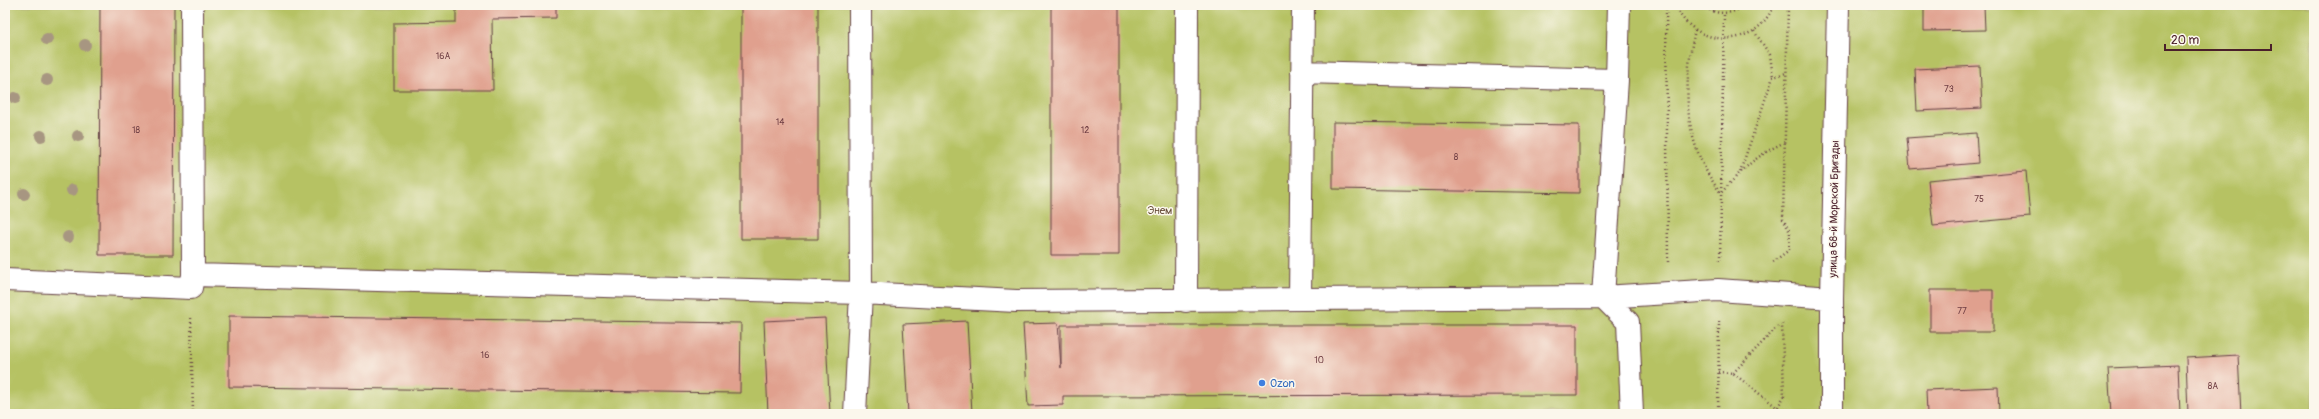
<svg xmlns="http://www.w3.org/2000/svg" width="2319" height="419" font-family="Pangolin,sans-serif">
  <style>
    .green { fill: #b6c264; stroke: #807048 }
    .building { fill: #e0a08e }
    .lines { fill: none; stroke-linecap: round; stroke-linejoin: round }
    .minor-casing { stroke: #633e44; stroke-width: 24 }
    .path { stroke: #633e44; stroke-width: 2.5; stroke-dasharray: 1 3; stroke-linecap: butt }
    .minor { stroke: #fff; stroke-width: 22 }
    .tree { fill: #a79681 }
    .shop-dot { fill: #3f7fe0; stroke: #fbf7ec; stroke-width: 1.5 }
    .labels { text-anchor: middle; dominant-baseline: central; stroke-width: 3; stroke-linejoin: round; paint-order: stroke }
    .number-label { font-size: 9px; fill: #703f44 }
    .street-label { font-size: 11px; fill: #4a1f2b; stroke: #fbf7ec }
    .park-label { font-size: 11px; fill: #6a503c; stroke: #fbf7ec }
    .shop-label { font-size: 11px; fill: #366cbe; stroke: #fbf7ec; text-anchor: start }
  </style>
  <rect width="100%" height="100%" fill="#fbf7ec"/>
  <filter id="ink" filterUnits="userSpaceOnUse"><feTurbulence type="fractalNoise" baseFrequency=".025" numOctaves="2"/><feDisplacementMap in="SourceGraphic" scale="8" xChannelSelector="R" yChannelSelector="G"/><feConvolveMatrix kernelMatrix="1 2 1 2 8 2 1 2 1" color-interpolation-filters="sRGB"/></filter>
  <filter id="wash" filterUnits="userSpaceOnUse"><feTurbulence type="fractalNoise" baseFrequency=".012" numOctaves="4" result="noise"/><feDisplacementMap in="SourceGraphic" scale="16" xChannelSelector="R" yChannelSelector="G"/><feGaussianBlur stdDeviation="0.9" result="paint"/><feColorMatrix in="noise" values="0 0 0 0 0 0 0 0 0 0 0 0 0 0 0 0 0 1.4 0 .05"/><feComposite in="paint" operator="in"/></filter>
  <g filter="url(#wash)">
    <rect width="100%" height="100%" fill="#f2ecd5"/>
    <path class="green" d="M5,5H2314V414H5Z"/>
    <g id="blocks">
      <path class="building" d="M100,5H174L173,255H99Z
        M456,5H556V18L492,19L493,90H394V23L456,22Z
        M741,5H818V239H741Z
        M1051,5H1119V255H1051Z
        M1924,5H1984L1985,30L1924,31Z
        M1980,66L1982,108L1917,111L1915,69Z
        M1333,122L1579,125V193L1333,189Z
        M1976,133L1978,163L1910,169L1907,138Z
        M2026,171L2030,217L1933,226L1928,180Z
        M1930,290H1993V332H1930Z
        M229,316L741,323L740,393L229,387Z
        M825,318L830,414H768L764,321Z
        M967,321L972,413L908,414L903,324Z
        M1058,323L1061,368V325H1577V395L1063,396V405L1028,406L1023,324Z
        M2238,355L2241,414H2188L2186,358Z
        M2178,365L2180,414H2111L2108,368Z
        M1998,387L1999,414H1927L1926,390Z"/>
    </g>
  </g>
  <g filter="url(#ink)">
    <use href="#blocks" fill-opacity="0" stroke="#633e44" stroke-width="1"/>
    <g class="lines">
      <defs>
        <path id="minor" d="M1619,5L1617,80L1603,297L1628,322L1632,414
          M1302,72L1617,80
          M193,275L861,293L1016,301L1603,297L1718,290L1832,298
          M5,280L191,288L193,275L192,5
          M1300,298L1303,5
          M1186,301L1187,5
          M855,414L861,293L860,5
          M1832,414V298L1838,5"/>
      </defs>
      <use href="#minor" class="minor-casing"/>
      <path class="path" d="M1666,5L1668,263
        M1675,5C1688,35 1723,48 1753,31C1763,25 1769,15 1775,5
        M1703,5C1715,16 1733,15 1745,5
        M1695,30C1682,88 1683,145 1721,193C1743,169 1755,156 1785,142
        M1754,31L1770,55L1773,77
        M1740,172L1773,77L1786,73
        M1720,260L1724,14
        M1773,262L1789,250L1790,232L1783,219L1788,5
        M191,318L193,414
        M1718,372L1733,373L1779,409
        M1733,373L1780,324
        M1718,414L1719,321
        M1774,414L1784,396L1782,323"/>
      <use href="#minor" class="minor"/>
    </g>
    <g class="tree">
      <circle cx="47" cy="39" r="6"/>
      <circle cx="85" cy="45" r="6"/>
      <circle cx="47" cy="80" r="6"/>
      <circle cx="15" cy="98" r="6"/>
      <circle cx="41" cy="136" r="6"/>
      <circle cx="78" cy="136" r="6"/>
      <circle cx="72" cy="190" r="6"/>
      <circle cx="24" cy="194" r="6"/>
      <circle cx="68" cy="237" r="6"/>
    </g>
  </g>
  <circle class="shop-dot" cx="1262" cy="383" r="4"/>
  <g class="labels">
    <g class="number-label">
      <text x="443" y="56">16А</text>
      <text x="1949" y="89">73</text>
      <text x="780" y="122">14</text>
      <text x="136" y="130">18</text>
      <text x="1085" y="130">12</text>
      <text x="1456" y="157">8</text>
      <text x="1979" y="199">75</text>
      <text x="1962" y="311">77</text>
      <text x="485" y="355">16</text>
      <text x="1319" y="360">10</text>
      <text x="2213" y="386">8А</text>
    </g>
    <g class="street-label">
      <text transform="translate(1834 209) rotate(-89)">улица 68-й Морской Бригады</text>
    </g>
    <g class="park-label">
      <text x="1160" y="210">Энем</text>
    </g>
    <g class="shop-label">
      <text x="1270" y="383">Ozon</text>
    </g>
  </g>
  <rect width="2319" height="419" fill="none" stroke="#fbf7ec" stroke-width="20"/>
  <path d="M2165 44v6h106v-6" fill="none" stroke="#4a1f2b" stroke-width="2"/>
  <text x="2171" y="44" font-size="12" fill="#4a1f2b" stroke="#fbf7ec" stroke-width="3" paint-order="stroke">20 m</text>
</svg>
